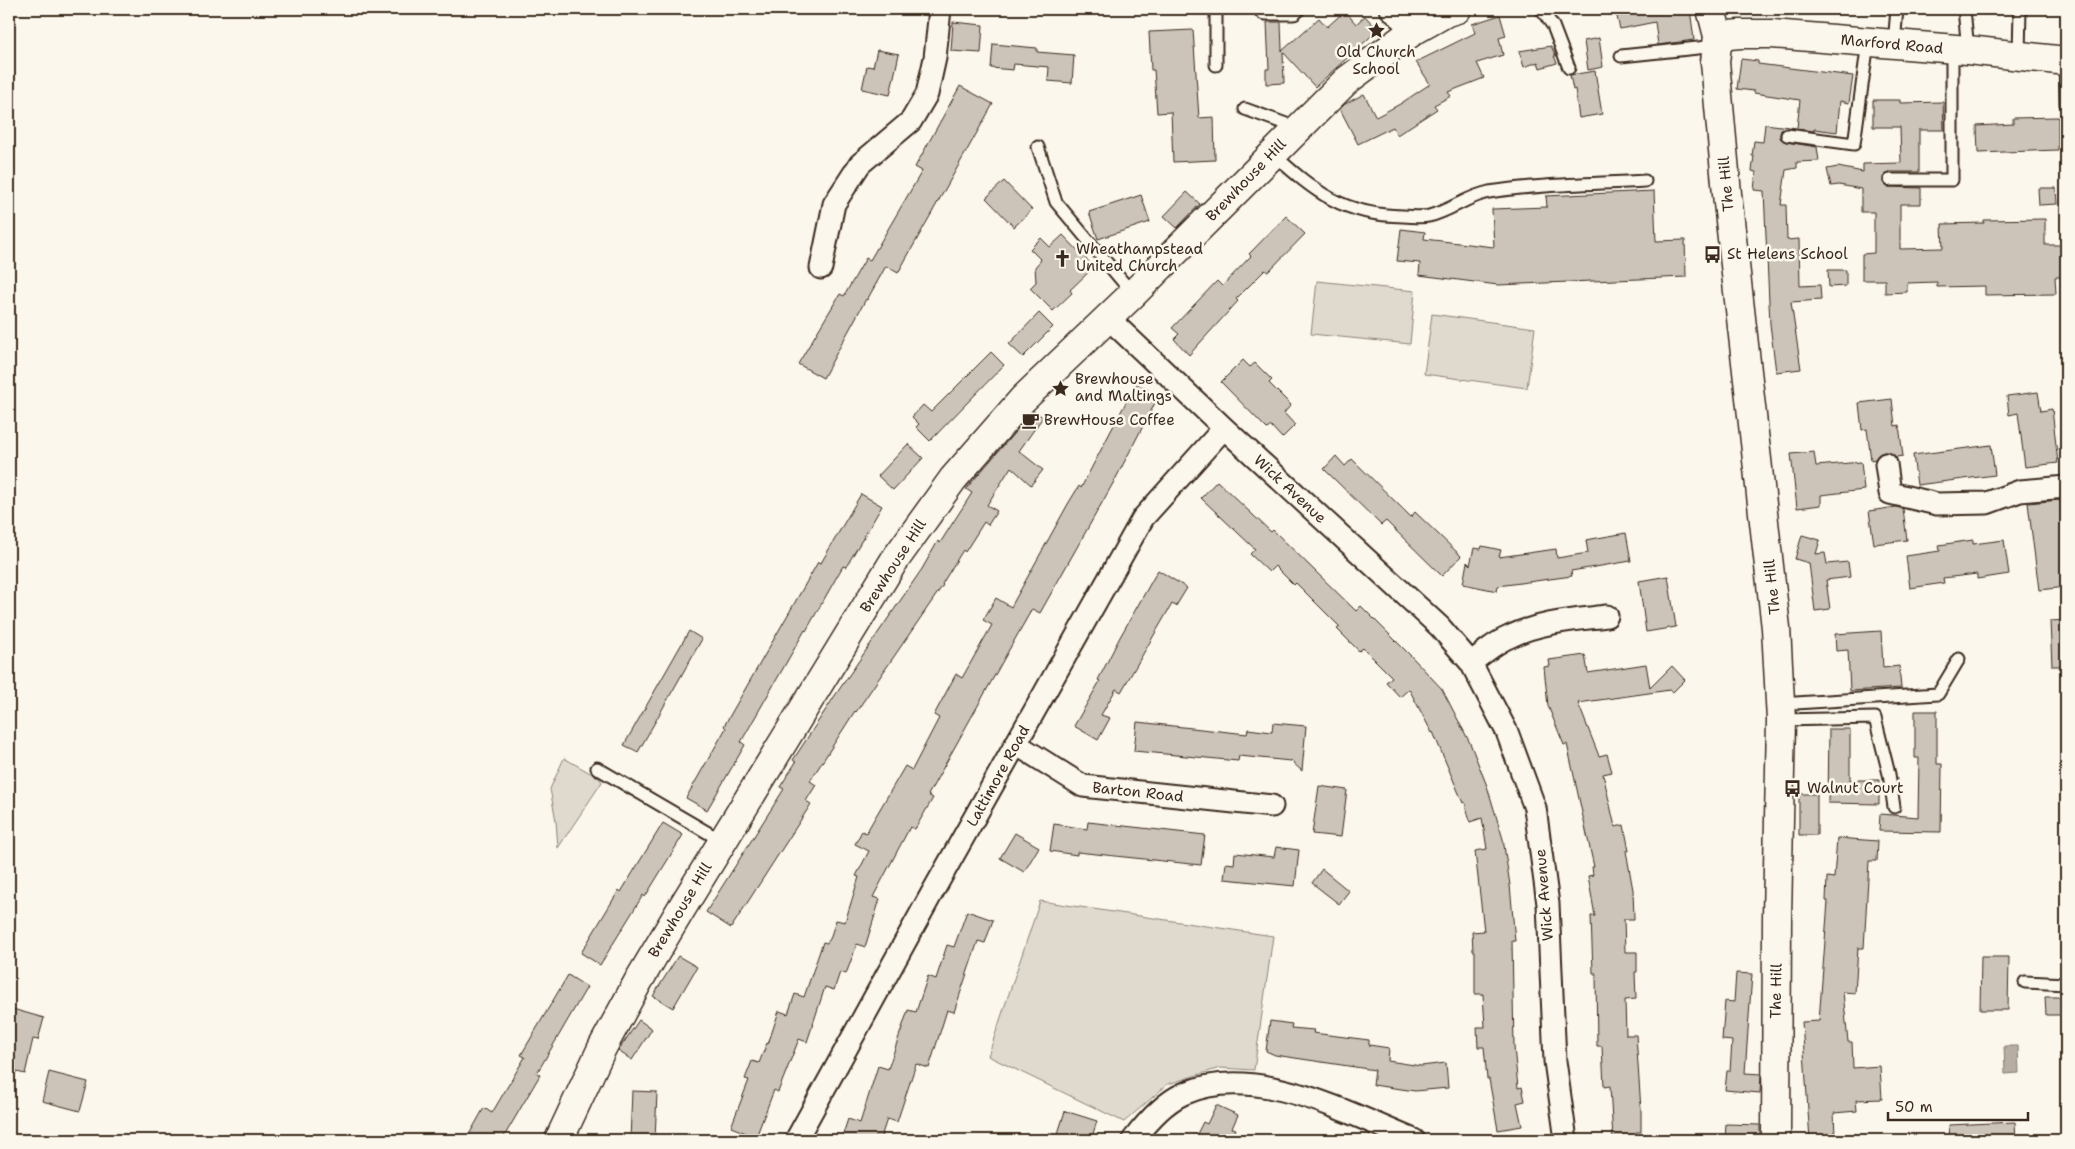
<svg xmlns="http://www.w3.org/2000/svg" width="2075" height="1149" font-family="'Shantell Sans',sans-serif">
  <style>
    .green { fill: #dfd9ce; stroke: #8d8276 }
    .water { fill: #b6aea2; stroke: #85796d }
    .building { fill: #ccc4b9; stroke: #3b2a1e }
    .lines { fill: none; stroke-linecap: round; stroke-linejoin: round }
    .service-casing { stroke: #3b2a1e; stroke-width: 15 }
    .minor-casing { stroke: #3b2a1e; stroke-width: 25 }
    .tertiary-casing { stroke: #3b2a1e; stroke-width: 31 }
    .secondary-casing { stroke: #3b2a1e; stroke-width: 31 }
    .service { stroke: #fbf7ec; stroke-width: 11 }
    .minor { stroke: #fbf7ec; stroke-width: 21 }
    .tertiary { stroke: #fbf7ec; stroke-width: 28 }
    .secondary { stroke: #fbf7ec; stroke-width: 28 }
    .labels { text-anchor: middle; dominant-baseline: central; stroke-width: 5; stroke-linejoin: round; paint-order: stroke }
    .street-label { font-size: 15px; fill: #3b2a1e; stroke: #fbf7ec }
    .poi-label { font-size: 15px; fill: #3b2a1e; stroke: #fbf7ec; text-anchor: start }
  </style>
  <rect width="100%" height="100%" fill="#fbf7ec"/>
  <filter id="ink" filterUnits="userSpaceOnUse"><feTurbulence type="fractalNoise" baseFrequency=".02" numOctaves="2"/><feDisplacementMap in="SourceGraphic" scale="10" xChannelSelector="R" yChannelSelector="G"/><feConvolveMatrix kernelMatrix="1 2 1 2 8 2 1 2 1" color-interpolation-filters="sRGB"/></filter>
  <g filter="url(#ink)">
    <path class="green" d="M1317,281L1415,291L1410,344L1311,334Z
      M1432,314L1535,328L1527,388L1424,374Z
      M564,758L599,778L602,782L558,848L556,821L550,789Z
      M1040,901L1273,936L1254,1070L1220,1068L1168,1084L1124,1122L988,1056Z"/>
    <path class="water" d="M2004,1046H2018L2019,1073L2005,1074Z"/>
    <path class="building" d="M1615,9H1690L1694,40L1658,45L1655,22L1620,29Z
      M1345,11L1356,24L1365,16L1378,30L1315,87L1283,52L1284,83L1266,84V69H1269L1267,22H1281L1282,51L1319,18L1327,27Z
      M1500,15L1506,36L1499,38L1503,55L1477,63L1484,78L1448,92L1451,96L1434,105L1437,109L1397,135L1393,127L1358,144L1340,109L1345,104L1364,94L1376,117L1400,104L1430,84L1416,62L1475,33L1472,24Z
      M953,22L983,25L981,53L951,51Z
      M1193,30L1199,118L1214,117L1215,160L1173,162L1171,112L1157,113L1154,70H1151L1149,32Z
      M1599,38L1603,67L1588,70L1584,41Z
      M993,44L1037,48V52L1074,55L1072,83L1048,81L1049,67L1014,64L1013,70L991,68Z
      M1551,46L1556,56H1554L1557,63L1540,68L1538,62L1524,67L1519,51Z
      M877,50L899,54L890,95L862,89L867,66L873,67Z
      M1741,59L1758,61V64L1853,76L1849,103L1840,101L1837,132L1814,129V131L1788,128L1781,130L1780,134V138L1786,142L1817,147L1819,161L1797,162V168L1786,170L1781,205H1786L1787,240L1799,239L1800,286L1820,285L1821,300L1791,302L1801,369L1776,372L1770,324L1764,191L1754,190L1756,172L1752,171L1754,156H1752L1754,141L1763,142L1765,124L1797,128L1800,100L1754,93V91L1737,89Z
      M1595,71L1602,114L1579,118L1575,89L1573,90L1570,75Z
      M960,86L993,104L898,273L886,266L867,300L866,299L823,378L798,364L840,294L844,296L866,258L870,260L922,171L915,167Z
      M1873,100H1900V103L1943,102L1944,130H1919V172H1890L1883,177V183L1887,187L1921,188V204H1900V249L1943,248L1942,224L1984,223V220L2045,219V245H2066V277H2055L2056,294L1985,295V286L1937,287V282L1907,283V292L1885,293V280H1862V254L1874,253V212H1861V189L1839,185L1831,186L1827,169L1838,167L1863,172V164L1901,163L1900,127H1873Z
      M2058,117V150L1978,153L1977,126L2013,124V118Z
      M1004,181L1032,210L1014,227L986,198Z
      M2038,188H2056L2057,204L2039,205Z
      M1654,191L1656,241L1685,240L1686,277L1498,285L1419,275L1420,263L1397,261L1401,229L1425,232L1424,239L1494,247L1492,209L1547,207L1546,196Z
      M1187,192L1200,204L1177,228L1164,216Z
      M1141,195L1150,222L1098,239L1089,212Z
      M1286,216L1305,234L1268,272L1265,270L1236,299L1238,301L1189,355L1174,339L1179,334L1172,328L1217,281L1222,286L1251,256L1249,254Z
      M1063,235L1094,267L1070,290L1072,293L1053,311L1030,288L1036,282L1035,267L1041,260L1030,249L1041,238L1050,247Z
      M1828,270H1846V286L1829,287Z
      M1039,313L1053,327L1023,357L1009,344Z
      M991,352L1004,365L930,441L916,427L919,424L912,417L923,405L931,412Z
      M1243,360L1250,367L1255,363L1272,380L1269,383L1291,405L1284,413L1295,425L1282,438L1271,426L1267,429L1221,382Z
      M1136,383L1148,390L1144,398L1155,403L1116,478L1040,613L1032,609L1010,648L928,795L933,798L915,829L910,827L873,897L880,899L865,947L857,944L846,974L840,972L834,990L825,987L807,1042L799,1039L778,1092L774,1090L756,1137L731,1127L749,1080L745,1079L752,1061L759,1063L767,1043L768,1044L779,1011L788,1014L795,994L804,997L823,942L827,943L830,939L836,920L845,922L859,877L856,876L869,851L855,844L862,831L866,833L905,766L912,770L939,718L934,715L956,674L962,678L992,625L983,620L996,598L1011,607L1068,504L1079,486L1081,488Z
      M2038,392L2041,411L2052,409L2058,463L2025,467L2018,413L2009,415L2007,396Z
      M1892,399L1895,426L1899,425L1903,456L1896,457L1891,453L1885,452L1879,454L1875,459L1871,460L1867,429L1862,430L1859,403Z
      M1033,411L1043,417L1019,451L1043,470L1031,485L1011,467L987,505L997,511L988,525L984,522L965,552L963,550L942,584L943,585L856,712L855,711L810,781L816,785L806,801L811,804L731,928L706,912L784,789L780,787L796,762L793,760L834,697L922,569L938,541L940,543L952,524L972,493L966,489Z
      M908,444L923,458L893,490L878,476Z
      M1991,445L1995,475L1917,485L1913,455Z
      M1814,452L1816,466L1861,462L1864,490L1821,495V505L1797,508L1791,454Z
      M1336,456L1345,466L1352,459L1411,517L1415,512L1461,556L1442,576L1386,521L1381,525L1324,469Z
      M1217,481L1271,532L1273,530L1356,611L1361,606L1413,658L1442,689L1470,743L1487,786L1503,839L1510,885L1515,941H1512L1514,1047L1518,1088L1522,1087L1525,1101L1517,1103L1522,1126L1498,1130L1489,1079H1487L1484,1047H1478L1477,1027H1485L1483,994H1475V951H1473L1472,932L1484,931L1475,851L1487,849L1482,818L1470,822L1465,802L1463,803L1433,732L1432,733L1409,689L1400,697L1386,682L1392,677L1363,648L1359,651L1337,629L1340,627L1296,583L1294,585L1275,566L1269,572L1250,554L1255,549L1201,498Z
      M861,494L882,506L846,567L843,566L806,631L805,630L741,742L745,745L707,810L686,798L726,728L724,726L802,590L818,562L821,563Z
      M2060,500L2066,551V587L2039,590L2028,503Z
      M1896,507L1903,509L1907,540L1874,544L1869,511Z
      M1626,533L1631,561L1571,571L1572,576L1498,586L1497,591L1463,584L1467,562L1470,565L1474,548L1481,549L1482,546L1501,550L1499,557L1556,549L1557,558L1588,553L1586,540Z
      M1802,535L1820,540L1816,554L1825,553L1827,564L1848,562L1850,577L1826,580L1830,609L1815,611L1809,563L1795,559Z
      M1973,540V544L2004,540L2009,574L1977,579V574L1943,578L1944,583L1910,588L1906,556L1940,551L1939,545Z
      M1158,570L1187,588L1176,606L1172,604L1121,692L1116,689L1101,715L1110,718L1098,740L1074,726L1100,681L1098,680L1120,637Z
      M1668,576L1676,627L1646,632L1639,581Z
      M2066,620V666H2052L2050,621Z
      M689,631L702,639L638,752L624,745Z
      M1881,631L1883,668L1899,666L1901,688L1850,691L1848,650L1836,651L1835,634Z
      M1585,655L1588,673L1646,664L1650,688L1672,666L1685,680L1673,692L1670,690L1578,703L1599,756L1607,754L1612,772L1603,774L1615,827L1624,825L1629,851H1626L1633,890L1634,919H1624L1625,952H1637V972H1635L1636,999L1625,1000L1626,1035H1636L1641,1110V1132H1636V1140H1613L1610,1086L1604,1087L1602,1046H1597L1596,973H1593L1591,916H1595L1588,876L1593,875L1592,867H1594L1567,744L1564,745L1548,706L1544,667L1550,666L1549,660Z
      M1915,711H1937V764H1942L1941,832L1879,831L1880,814L1918,817L1919,758H1915Z
      M1137,722L1247,734L1248,729L1272,732L1273,723L1306,726L1302,771L1291,761L1239,756L1238,761L1134,751Z
      M1829,729H1850V780H1879V804L1828,803Z
      M1319,786L1347,790L1341,837L1312,834Z
      M1799,794H1817V835H1799Z
      M1088,822L1205,835L1201,865L1077,852V855L1050,851L1054,824L1087,829Z
      M663,823L683,835L645,897L643,895L600,965L581,953L619,890L621,892Z
      M1015,833L1039,847L1024,872L1000,858Z
      M1837,838L1878,841L1877,861H1869L1864,948H1858L1855,993L1843,992L1848,1042H1852L1853,1068L1880,1066L1882,1099L1856,1100L1857,1111L1834,1113L1835,1136H1832V1140H1810L1802,1022L1819,1021L1828,901H1826L1827,877L1834,878Z
      M1276,847L1299,850L1295,886L1224,879L1226,863L1234,864L1235,853L1274,857Z
      M1322,869L1349,891L1339,904L1312,883Z
      M967,911L993,920L985,943L978,941L954,1012L947,1010L929,1068L916,1064L897,1122L887,1119L880,1140H841L848,1119L860,1123L878,1066L888,1069L908,1010L916,1012L928,976L936,979L947,945L954,947Z
      M678,956L697,967L673,1008L653,996Z
      M1981,957H2009L2008,1010H1980Z
      M1736,973L1752,974L1745,1073L1761,1074L1760,1093L1725,1090L1727,1071H1730L1732,1041L1722,1040L1725,1001L1734,1002Z
      M568,975L587,987L537,1073L540,1075L502,1140H466L484,1108L492,1113L525,1057L521,1055Z
      M2045,997H2066V1015H2046Z
      M9,1008L44,1018L38,1040L33,1039L25,1074L9,1070Z
      M639,1020L652,1029L632,1060L618,1051Z
      M1270,1021L1292,1024L1291,1028L1314,1030L1313,1033L1369,1040V1045L1389,1048L1388,1061L1421,1066L1446,1063L1448,1088L1415,1091L1373,1085L1375,1070L1275,1055L1266,1051Z
      M49,1072L88,1082L80,1111L42,1101Z
      M632,1091L657,1092L655,1140H630Z
      M1216,1105L1238,1115L1232,1128L1236,1129L1231,1140H1194L1203,1122L1207,1124Z
      M1065,1111L1097,1121L1091,1140H1056Z
      M2015,1122L2016,1140H1950L1949,1125Z
      M1726,1124L1760,1125V1140H1725Z"/>
    <g class="lines">
      <defs>
        <path id="service" d="M1216,9V65
          M1541,9L1553,26L1569,68
          M1964,9L1968,50
          M1894,44L1897,9
          M2019,55L2020,9
          M1621,56L1717,46
          M2065,61L2066,104
          M1245,109L1297,128
          M1787,135L1854,144L1868,42
          M1038,147L1056,202L1133,294
          M1273,154C1315,192 1343,215 1403,216C1411,216 1421,218 1429,216C1450,211 1468,196 1489,192C1541,184 1593,184 1645,181
          M1890,180H1952V48
          M1780,704L1938,694L1959,659
          M1781,720L1875,718L1889,774L1894,807
          M597,768L722,841
          M2025,982L2066,984"/>
        <path id="minor" d="M1265,9H1293
          M1391,9L1413,31
          M821,268L834,204L860,164L911,121L927,94L935,58L940,9
          M1108,318L1224,428L1440,627L1471,663L1507,732L1535,808L1548,904L1555,1061L1566,1140
          M1886,464L1890,493L1937,504L1987,503L2020,491L2066,487
          M1471,663C1483,653 1495,643 1509,637C1539,622 1574,620 1607,616
          M1016,744L1083,786L1272,806
          M796,1140L932,893L1143,518L1224,428
          M1133,1140C1146,1123 1163,1103 1183,1094C1255,1062 1347,1113 1414,1140"/>
        <path id="tertiary" d="M1718,36L1740,34H1772L1968,50L2066,61
          M559,1140L602,1048L639,980L680,911L894,561L953,479L1023,399L1133,294L1346,81L1413,31L1447,12L1457,9"/>
        <path id="secondary" d="M1711,9L1718,36L1715,62L1727,194L1776,628L1781,720L1777,918L1776,1140"/>
      </defs>
      <use href="#service" class="service-casing"/>
      <use href="#minor" class="minor-casing"/>
      <use href="#tertiary" class="tertiary-casing"/>
      <use href="#secondary" class="secondary-casing"/>
      <use href="#service" class="service"/>
      <use href="#minor" class="minor"/>
      <use href="#tertiary" class="tertiary"/>
      <use href="#secondary" class="secondary"/>
    </g>
  </g>
  <defs>
    <symbol id="sight-bare" viewBox="-9 -9 18 18"><path d="M0-6L1.8-2.2L6-1.7L2.9 1.2L3.7 5.4L0 3.3L-3.7 5.4L-2.9 1.2L-6-1.7L-1.8-2.2Z" fill="#3b2a1e" stroke="#fbf7ec" stroke-width="2.5" paint-order="stroke"/></symbol>
    <symbol id="bus-bare" viewBox="-9 -9 18 18"><path d="M-5-6H5V4H4V6H2V4H-2V6H-4V4H-5ZM-3.5-4V0h7V-4ZM-3.5 1.2v1.5H-2V1.2ZM2 1.2v1.5H3.5V1.2Z" fill="#3b2a1e" stroke="#fbf7ec" stroke-width="2.5" paint-order="stroke"/></symbol>
    <symbol id="church-bare" viewBox="-9 -9 18 18"><path d="M-1.2-6h2.4v3.5h3.3v2.4h-3.3V6h-2.4V-.1h-3.3v-2.4h3.3Z" fill="#3b2a1e" stroke="#fbf7ec" stroke-width="2.5" paint-order="stroke"/></symbol>
    <symbol id="cafe-bare" viewBox="-9 -9 18 18"><path d="M-5.5-4.5H6V0H3Q3 3.5 0 3.5H-2.5Q-5.5 3.5-5.5 0ZM3-3.2v2h1.7v-2ZM-6 4.5H4V6H-6Z" fill="#3b2a1e" stroke="#fbf7ec" stroke-width="2.5" paint-order="stroke"/></symbol>
  </defs>
  <g fill-rule="evenodd">
    <use href="#sight-bare" x="1364" y="18" width="25" height="25"/>
    <use href="#bus-bare" x="1700" y="242" width="25" height="25"/>
    <use href="#church-bare" x="1050" y="246" width="25" height="25"/>
    <use href="#sight-bare" x="1048" y="376" width="25" height="25"/>
    <use href="#cafe-bare" x="1018" y="408" width="25" height="25"/>
    <use href="#bus-bare" x="1780" y="776" width="25" height="25"/>
  </g>
  <g class="labels">
    <g class="street-label">
      <text transform="translate(1892 44) rotate(5)">Marford Road</text>
      <text transform="translate(1246 180) rotate(-46)">Brewhouse Hill</text>
      <text transform="translate(1726 184) rotate(-95)">The Hill</text>
      <text transform="translate(1290 489) rotate(43)">Wick Avenue</text>
      <text transform="translate(893 566) rotate(-57)">Brewhouse Hill</text>
      <text transform="translate(1772 587) rotate(-96)">The Hill</text>
      <text transform="translate(998 776) rotate(-61)">Lattimore Road</text>
      <text transform="translate(1138 792) rotate(6)">Barton Road</text>
      <text transform="translate(1544 895) rotate(-95)">Wick Avenue</text>
      <text transform="translate(680 910) rotate(-59)">Brewhouse Hill</text>
      <text transform="translate(1776 991) rotate(-89)">The Hill</text>
    </g>
    <g class="poi-label">
      <text x="1376" y="52" text-anchor="middle">Old Church<tspan x="1376" dy="17">School</tspan></text>
      <text x="1076" y="249">Wheathampstead<tspan x="1076" dy="17">United Church</tspan></text>
      <text x="1727" y="254">St Helens School</text>
      <text x="1075" y="379">Brewhouse<tspan x="1075" dy="17">and Maltings</tspan></text>
      <text x="1044" y="420">BrewHouse Coffee</text>
      <text x="1807" y="788">Walnut Court</text>
    </g>
  </g>
  <rect width="2075" height="1149" fill="none" stroke="#fbf7ec" stroke-width="30"/>
  <rect x="15" y="15" width="2045" height="1119" fill="none" stroke="#3b2a1e" stroke-width="2" filter="url(#ink)"/>
  <path d="M1888 1112v8h140v-8" fill="none" stroke="#3b2a1e" stroke-width="2.5"/>
  <text x="1895" y="1112" font-size="15" fill="#3b2a1e" stroke="#fbf7ec" stroke-width="4" paint-order="stroke">50 m</text>
</svg>
